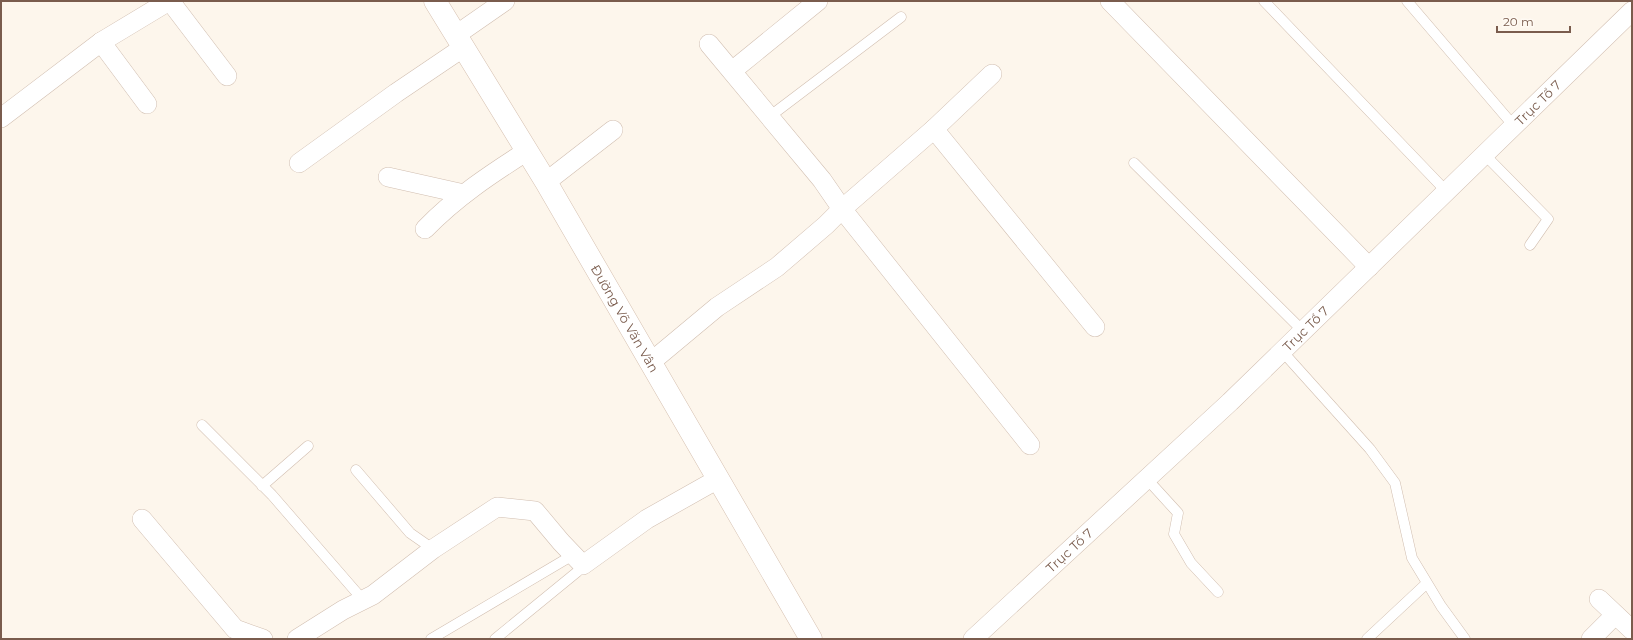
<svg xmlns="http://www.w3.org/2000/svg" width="1633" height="640" font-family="Montserrat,sans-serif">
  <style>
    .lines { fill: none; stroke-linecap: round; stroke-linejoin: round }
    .lane-casing { stroke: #d1beb0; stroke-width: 11 }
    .street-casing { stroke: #d1beb0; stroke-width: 20 }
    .secondary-casing { stroke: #d6c0b0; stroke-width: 23 }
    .lane { stroke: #fff; stroke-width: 10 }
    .street { stroke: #fff; stroke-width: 19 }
    .secondary { stroke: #fff; stroke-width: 22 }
    .labels { text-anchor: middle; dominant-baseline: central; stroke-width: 3; stroke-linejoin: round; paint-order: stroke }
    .street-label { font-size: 13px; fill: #7a5c4d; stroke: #fffaf3 }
  </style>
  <rect width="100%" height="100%" fill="#fdf6ec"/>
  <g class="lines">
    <defs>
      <path id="lane" d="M1264,1L1446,191
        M1407,1L1513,125
        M769,117L901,17
        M1484,154L1548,219L1530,245
        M1134,163L1303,331
        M1282,351L1370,449L1395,483L1412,558L1441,606L1465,639
        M202,425L272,495L363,600
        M356,470L410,533L433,549
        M1147,479L1178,513L1174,534L1191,563L1218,592
        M262,486L308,446
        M431,639L573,555
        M495,639L577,572L583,565
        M1367,639L1427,583"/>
      <g id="street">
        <path d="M170,1L227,76"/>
        <path d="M1110,1L1369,267"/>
        <path d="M456,35L505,1"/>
        <path d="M101,42L147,104"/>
        <path d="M709,44L822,180L842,209L1030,445"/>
        <path d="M732,71L818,1"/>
        <path d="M1,118L101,42L169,1"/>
        <path d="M934,129L992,74"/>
        <path d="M299,163L396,93L464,47"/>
        <path d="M388,177L464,194"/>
        <path d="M546,182L613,130"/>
        <path d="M425,229C456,197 491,174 527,151"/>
        <path d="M651,362L717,307L777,267L826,225L842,209L934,129L1095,327"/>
        <path d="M142,519L235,629L263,639"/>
        <path d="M1599,599L1632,630"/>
        <path d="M297,639L343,610L373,595L433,549L497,507L535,511L561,542L583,565L647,519L718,479"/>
        <path id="s1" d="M973,639L1230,402L1632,11"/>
        <path d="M1591,639L1615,615"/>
      </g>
      <g id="secondary">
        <path id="s2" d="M435,1L546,182L811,639"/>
      </g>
    </defs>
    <use href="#lane" class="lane-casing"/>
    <use href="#street" class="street-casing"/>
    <use href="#secondary" class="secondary-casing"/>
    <use href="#lane" class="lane"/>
    <use href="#street" class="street"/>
    <use href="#secondary" class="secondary"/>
  </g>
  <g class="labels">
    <g class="street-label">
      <text stroke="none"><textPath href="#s1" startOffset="779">Trục Tổ 7</textPath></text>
      <text stroke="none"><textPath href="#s2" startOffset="370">Đường Võ Văn Vân</textPath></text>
      <text stroke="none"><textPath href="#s1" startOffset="455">Trục Tổ 7</textPath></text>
      <text stroke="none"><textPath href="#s1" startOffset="131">Trục Tổ 7</textPath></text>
    </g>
  </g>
  <rect width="1633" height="640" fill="none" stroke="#7a5c4d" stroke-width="4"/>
  <path d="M1497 26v6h73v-6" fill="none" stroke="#7a5c4d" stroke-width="2"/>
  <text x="1503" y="26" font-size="12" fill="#7a5c4d" stroke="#fffaf3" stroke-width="3" paint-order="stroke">20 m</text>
</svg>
